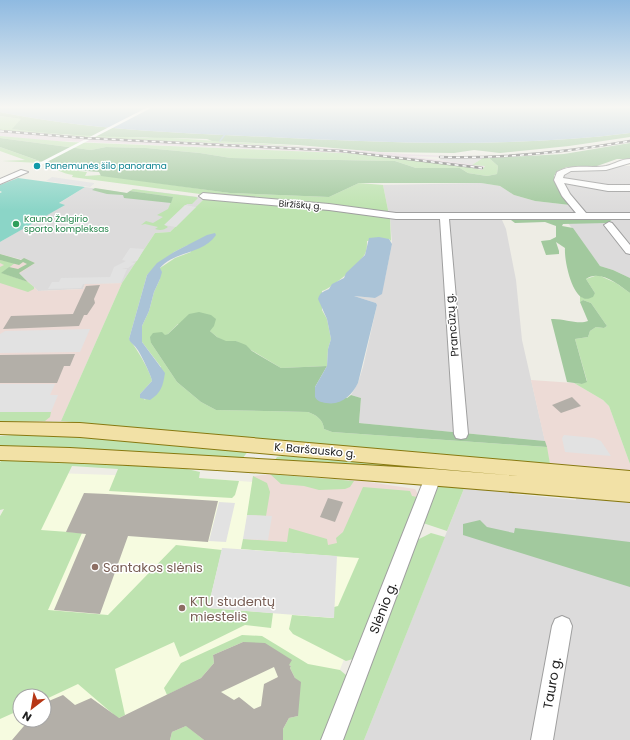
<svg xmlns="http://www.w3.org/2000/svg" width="630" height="740" font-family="Poppins,sans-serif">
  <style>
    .residential { fill: #dcdbdb }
    .commercial { fill: #eddbd6 }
    .industrial { fill: #e6d7e0 }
    .education { fill: #f6fbe0; fill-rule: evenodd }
    .grass { fill: #bee3b0; fill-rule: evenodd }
    .forest { fill: #a2c99e }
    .pitch { fill: #8bd5c7 }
    .parking { fill: #e2e2e2 }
    .water { fill: #aac3d7 }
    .pier { fill: #fff }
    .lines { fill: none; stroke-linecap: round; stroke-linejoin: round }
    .stream { stroke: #aac3d7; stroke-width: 1.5 }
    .building { fill: #b3afa8; fill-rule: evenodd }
    .minor-casing { stroke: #9f9f9f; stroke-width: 2 }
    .major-casing { stroke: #887910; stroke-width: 2 }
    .minor { fill: #fff; fill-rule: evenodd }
    .major { fill: #f2e1a6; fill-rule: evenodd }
    .rail-casing { stroke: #6c6c6c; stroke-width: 2.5 }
    .rail { stroke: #fff; stroke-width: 1.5; stroke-dasharray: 4; stroke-linecap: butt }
    .culture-dot { fill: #0f9aa8; stroke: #fff; stroke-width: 1.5 }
    .leisure-dot { fill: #2e9e5b; stroke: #fff; stroke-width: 1.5 }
    .education-dot { fill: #8d6e63; stroke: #fff; stroke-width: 1.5 }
    .labels { text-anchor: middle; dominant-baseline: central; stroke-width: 3; stroke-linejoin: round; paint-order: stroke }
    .far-culture-label { font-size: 9px; fill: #0d838f; stroke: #fff; text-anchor: start }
    .far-street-label { font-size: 9px; fill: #1e1e1e; stroke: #fff }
    .far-leisure-label { font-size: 9px; fill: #27864d; stroke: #fff; text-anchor: start }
    .street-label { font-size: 11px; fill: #1e1e1e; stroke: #fff }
    .near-education-label { font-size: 13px; fill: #785e54; stroke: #fff; text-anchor: start }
    .near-street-label { font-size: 13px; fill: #1e1e1e; stroke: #fff }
  </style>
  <rect width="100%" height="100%" fill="#eeede5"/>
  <path class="residential" d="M441,157L462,158H483L472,165L440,160Z
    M616,166H630V215L585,213L563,185L562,179L563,173L567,171L608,169Z
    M481,183L500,186L514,195L535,201L570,205L577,211L576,214L389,215L383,185Z
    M85,187L127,193L133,189L207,198L203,200L170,232L155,233L122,283L85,284L83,289L38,291L19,273L35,263L0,254V242L64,205L58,204Z
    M390,217L502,220L506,229L516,280L522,340L545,441L359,423L361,398L351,395L358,383L363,367L377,305L376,303L354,296L375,298L385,278L392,244Z
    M610,218H630V278L613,270L600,266L568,223H607Z
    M465,486L511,490L514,494L576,500V497L630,502V740H364Z"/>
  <path class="commercial" d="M0,254L21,260L24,258L35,263L19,274L38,291L83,289L85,284L122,283L61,421H0Z
    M531,380L574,383L603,400L609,406L630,464V472L550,464Z
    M270,474L362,481L415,489L418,494L395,556L243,542L253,476Z"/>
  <path class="industrial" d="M0,130L96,138L311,147L405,154L489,158L406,156L485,166L482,170L453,164L367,154L39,140L0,136Z"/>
  <path class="education" d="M25,472L199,478L253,482L243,542L385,556L312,740H0V516ZM20,696H44V720H20Z"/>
  <path class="grass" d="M0,116L22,119L13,129L68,135L74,134L145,138L156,137L311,147L96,138L0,130Z
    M0,136L69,142L367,154L453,164L482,170L485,166L472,165L483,158H489L498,166L497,174L487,176L468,173L460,168H416L395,161L231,158L200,153L146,148L106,147L91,150L0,138Z
    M0,147L42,162L39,163L2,161L25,160L0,151Z
    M45,163L62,169L87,172L85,176L100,175L230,193L329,197L359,183L383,185L389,215L200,194L72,177L73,175C62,174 53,167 43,164Z
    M133,189L196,197L198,198L192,204H187L165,225L168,227C164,230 161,231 155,229L158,227L145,224L141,225L146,221L153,223L163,217L157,215L168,209L173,197L130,191Z
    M204,199L324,208L390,217L391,241L389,239L367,241C367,245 367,250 365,254C359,264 333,288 322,291V310L327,319L331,339L328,349L327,366L281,368L236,341L226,342L217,337L210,331L178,324L168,334L151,343L177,382L201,402L216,410L308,412C316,415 323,419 324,429L332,432L547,447L550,464L61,421L122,283L155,233L170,232ZM188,245L191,252L175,258L160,268V279L154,292L149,311L142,326V342L161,367L145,400L140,394L152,381C151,372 135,346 129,339L147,275L174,252Z
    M0,260L15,263L2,273L28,282L34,287V289L28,292L0,283V267L4,265L0,263Z
    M598,275L616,283L630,293V464L609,406L603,400L574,383L582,384L587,381L575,339L588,337L590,331L596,327L604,328L607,326L591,303L583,300L580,302V295L583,298L595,293L586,279Z
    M0,412H51L50,417L45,421L0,422Z
    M42,433L249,450L242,459L61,448L0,446V436Z
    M283,456L377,462L608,482L274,461L277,457Z
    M5,458L187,469L200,472L199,478L239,481L235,495L232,498L109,491L118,469L72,466L41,530L82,533L48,610L108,615L176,545L222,550L208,608L273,613L271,628L245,625L180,657L174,642L115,669L125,715L111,722L113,714L78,684L44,700V696H20V710L0,719V516L4,509L0,510V462Z
    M270,474L354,481L350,487L345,489L319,490L304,486L281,484Z
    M253,476L267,483L270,492L266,516L247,515Z
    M440,485L465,486L447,531L423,523L437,487Z
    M363,487L410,491L412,496L417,497L353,659L346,661L293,634L289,629L292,615L333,618L334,607L338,606L359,558L241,549L243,539L287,542L289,528L327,539L328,545L337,543L336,538L343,532Z
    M431,533L445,537L364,740H342L417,540Z
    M242,635L262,636L308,664L340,670L346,675V681L323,740H282L283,729L289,718L298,716L295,678L290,668L291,666L243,642L213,655L214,663L201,678L167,695L164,688L181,663Z
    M188,725L189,728L204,740H170L172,732Z"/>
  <path class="forest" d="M0,112C88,130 179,133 269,137C389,143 510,148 630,133V137L569,146L500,153L474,150L454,153L380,152L298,145L212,141L207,139C142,137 77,138 12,129L21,119L0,116Z
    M0,138L91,150L106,147L146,148L200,153L231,158L395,161L416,168H460L468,173L487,176L497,174L498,166L489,158L564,154L630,143V159H617L597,166L567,167L557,171L554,176L555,181L570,205L535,201L514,195L500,186L481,183H359L329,197L230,193L101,176L99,172L62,169L0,147Z
    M95,188L127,193L130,191L173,197L171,203L124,198L123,195L107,194L92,190Z
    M610,218L613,219L607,223L563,224L562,226L573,228L600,266L613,270L630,278V293C619,285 600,269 586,279L595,293L593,297C590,298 587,300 583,298C571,293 564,259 565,248L556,242L559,251V254L546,255L541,241L550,240L556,237V226L545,222L515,223L511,220Z
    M0,254L21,260L24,258L35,263L19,273L28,282L1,273L9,267L18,269L27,264L23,262L19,265L0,260Z
    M583,300L591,303L607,326L604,328L596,327L590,331L588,337L575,339L587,382L582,384L567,382L551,319C563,318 578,325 588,321L580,302Z
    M199,312L211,315L216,319L214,326L210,331L217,337L226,341H236L246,345L252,351L281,368L327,366L315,387L347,398L351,395L361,398L359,423L545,441L547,447L332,432L324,429C323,419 316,415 308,412L216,410L201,402L177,382L151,343L150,337L153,333L162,332L165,335L168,334L189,314Z
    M480,520L487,527L514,533L515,528L630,542V587L463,535V524Z"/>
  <path class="pitch" d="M18,178L85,187L59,203L65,205L0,242V193L2,192L0,191V185Z"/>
  <path class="parking" d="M52,177L94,183V184L90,187L46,181Z
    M185,205L196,207L176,227L164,225Z
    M130,248L144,249L137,261L131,262L135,263L128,268H122L127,269L121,283L83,284L81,288L48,289L52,282H59L61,278L110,277L114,267L126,261L122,260Z
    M90,329L80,352L0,353V334L5,331Z
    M0,384H55L50,395H58L51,412H0Z
    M564,435L594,438L601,441L611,456L565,452L562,438Z
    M219,502L235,503L226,542L209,541Z
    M247,515L272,516L268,540L243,539Z
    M222,548L337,556L334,618L208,608Z"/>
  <path class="water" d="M0,107H630V133C510,148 389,143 269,137C179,133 88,130 0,112Z
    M215,233L216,235C204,254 174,251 160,268L162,272L160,279L154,292L149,311L142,326V342L165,373C163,386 161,393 150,400L140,398V394L152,381C152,377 140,352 137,349C134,344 131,344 129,339L147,275L157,263L174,252L207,235Z
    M379,237L389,239L392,244L382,294L375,298L354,296L376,303L377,305L358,383C352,395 341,406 326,403C321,402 318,402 315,397V387L327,366L328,349L331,339L327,319L318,299C320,292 323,292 329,289L332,284L344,278L346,273L365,255L369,238Z"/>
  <path class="pier" d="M148,107H153L43,164L39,163Z"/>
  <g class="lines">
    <path class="stream" d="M220,141L226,133"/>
  </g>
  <path class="building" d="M100,285L94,299L95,303L87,315H84L79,326L3,329L11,316L73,314L86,286Z
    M75,354L70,366H64L57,383H0V355Z
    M572,397L581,406L561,413L552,405Z
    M84,493L107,494L218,501L208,542L128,536L100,614L54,610L86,534L66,532Z
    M328,498L343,502L335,522L320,517Z
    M243,642L265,643L292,660L289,665L291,666L290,668L295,678L301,682L298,716L289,718L283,729V740H204L186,726L172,732L170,740H12L29,720H44V703L63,695L75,705L91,698L119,718L201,678L214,663L213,655ZM274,667L278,677L264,684L261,706L254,709L239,697L234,700L221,692Z"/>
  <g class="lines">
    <defs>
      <path id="minor" d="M630,159V163L606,170L571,171L564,175L563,178L608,185H630V191H608L564,183L570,194L586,213H630V219H449L468,434L466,438L461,439L456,438L454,434L440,219H396L329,210L203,199L199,196L203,193L329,204L396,213H576L562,196L554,180L557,172C574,163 588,169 606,166C615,164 621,159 630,159Z
        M21,170L28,172L0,184V179Z
        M609,222L612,223L630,245V254L626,253L604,225Z
        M433,471L439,473L441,477L343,740H321L425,477L427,473Z
        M562,616L569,619L572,626L553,740H531L552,626L555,619Z"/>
      <path id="major" d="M0,422L80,423L630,471V502C421,484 210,466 0,460V446L70,448L433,469L518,476L80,437L0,434Z"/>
    </defs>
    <use href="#minor" class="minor-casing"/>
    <use href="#major" class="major-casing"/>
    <use href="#minor" class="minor"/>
    <use href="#major" class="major"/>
    <defs>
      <path id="rail" d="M0,131L85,138L341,151L482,168
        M440,157C504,159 567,152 630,141"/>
    </defs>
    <use href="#rail" class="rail-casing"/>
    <use href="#rail" class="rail"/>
  </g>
  <linearGradient id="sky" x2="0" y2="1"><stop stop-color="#8fbae1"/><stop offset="0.51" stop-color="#f7f7f3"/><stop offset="1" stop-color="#f7f7f3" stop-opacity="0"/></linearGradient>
  <rect width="630" height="210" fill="url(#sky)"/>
  <circle class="culture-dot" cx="37" cy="166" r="4"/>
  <circle class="leisure-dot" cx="16" cy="224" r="4"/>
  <g class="education-dot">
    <circle cx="95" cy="567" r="4"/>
    <circle cx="182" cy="608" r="4"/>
  </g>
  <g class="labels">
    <g class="far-culture-label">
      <text x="45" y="166">Panemunės šilo panorama</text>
    </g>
    <g class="far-street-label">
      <text transform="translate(300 205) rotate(4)">Biržiškų g.</text>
    </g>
    <g class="far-leisure-label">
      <text x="24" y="219">Kauno Žalgirio<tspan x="24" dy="10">sporto kompleksas</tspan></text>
    </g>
    <g class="street-label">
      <text transform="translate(452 325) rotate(-95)">Prancūzų g.</text>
      <text transform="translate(315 450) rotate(5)">K. Baršausko g.</text>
    </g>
    <g class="near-education-label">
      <text x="103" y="567">Santakos slėnis</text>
      <text x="190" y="601">KTU studentų<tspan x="190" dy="15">miestelis</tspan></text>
    </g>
    <g class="near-street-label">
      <text transform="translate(383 608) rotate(-69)">Slėnio g.</text>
      <text transform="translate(552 683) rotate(-80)">Tauro g.</text>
    </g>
  </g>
  <g transform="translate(32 708) rotate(211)"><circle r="19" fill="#ffffff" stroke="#a5a5a5"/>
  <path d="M0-3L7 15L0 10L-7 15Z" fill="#b63615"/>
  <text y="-6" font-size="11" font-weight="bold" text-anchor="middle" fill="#1e1e1e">N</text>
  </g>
</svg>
